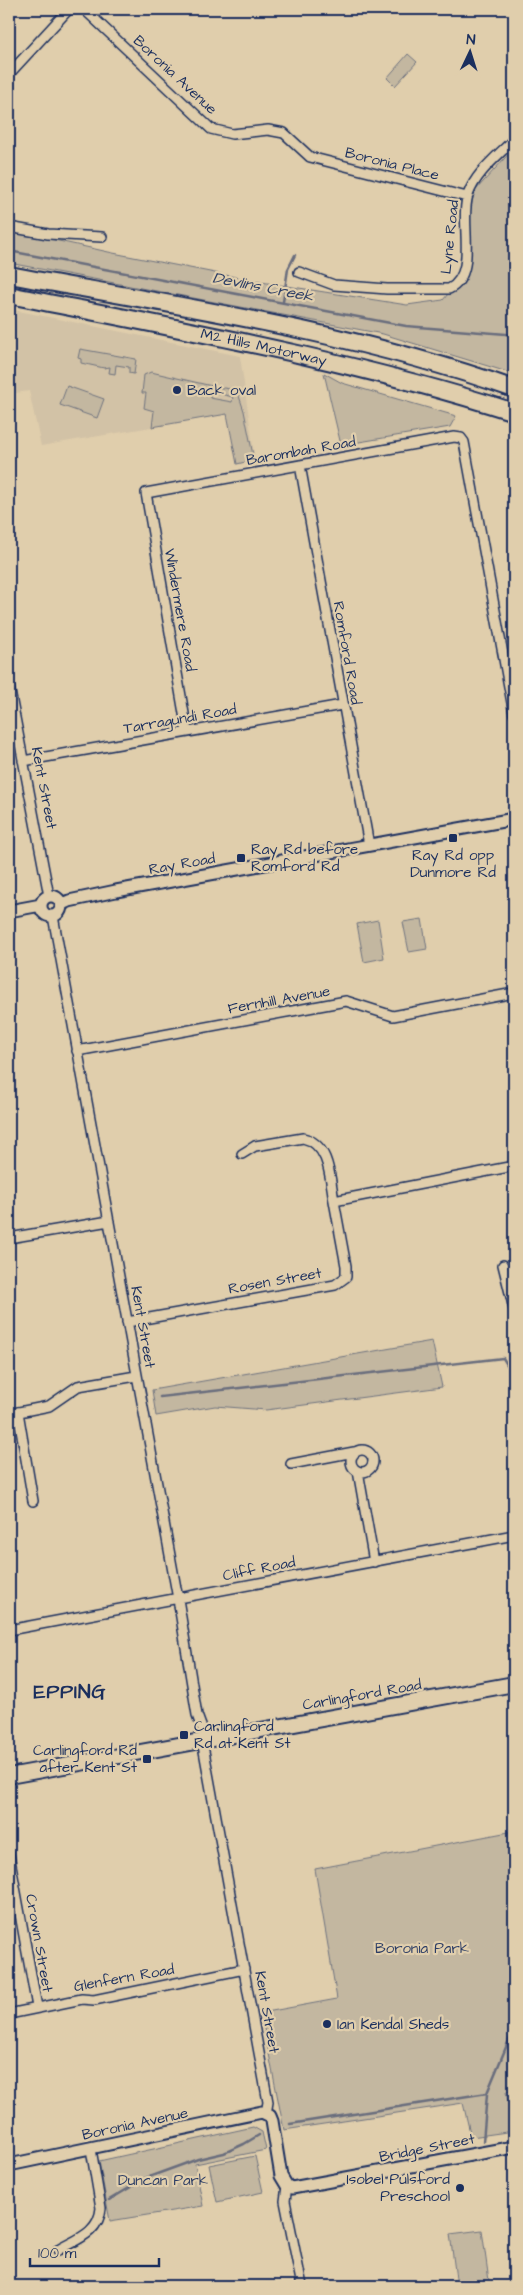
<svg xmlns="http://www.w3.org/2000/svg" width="523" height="2295" font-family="'Architects Daughter',sans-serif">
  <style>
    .built { fill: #d2c2a6 }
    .green { fill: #c3b7a0; stroke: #6f737f }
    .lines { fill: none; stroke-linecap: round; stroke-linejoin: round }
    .stream { stroke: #696d7d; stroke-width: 2.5 }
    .minor-casing { stroke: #1b2f5e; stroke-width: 12 }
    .tertiary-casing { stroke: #1b2f5e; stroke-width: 15 }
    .primary-casing { stroke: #1b2f5e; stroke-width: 18 }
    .motorway-casing { stroke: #1b2f5e; stroke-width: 20 }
    .minor { stroke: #e0ceac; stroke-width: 9 }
    .tertiary { stroke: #e0ceac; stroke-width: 11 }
    .primary { stroke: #e0ceac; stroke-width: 14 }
    .motorway { stroke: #e0ceac; stroke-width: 16 }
    .poi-dot { fill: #1b2f5e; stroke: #e0ceac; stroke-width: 2 }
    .labels { text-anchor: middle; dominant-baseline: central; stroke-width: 4.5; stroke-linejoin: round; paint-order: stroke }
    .street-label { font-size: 15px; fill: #1b2f5e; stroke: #e0ceac }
    .poi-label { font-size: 15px; fill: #1b2f5e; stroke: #e0ceac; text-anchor: start }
    .park-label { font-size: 15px; fill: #2c3d65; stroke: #e0ceac }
    .water-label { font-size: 16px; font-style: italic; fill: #2e3f66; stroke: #e0ceac }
    .district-label { font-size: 20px; font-weight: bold; letter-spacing: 1px; fill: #1b2f5e; stroke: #e0ceac }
  </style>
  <rect width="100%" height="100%" fill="#e0ceac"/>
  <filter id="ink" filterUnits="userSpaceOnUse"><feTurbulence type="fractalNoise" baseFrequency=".02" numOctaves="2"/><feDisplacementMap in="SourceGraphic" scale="10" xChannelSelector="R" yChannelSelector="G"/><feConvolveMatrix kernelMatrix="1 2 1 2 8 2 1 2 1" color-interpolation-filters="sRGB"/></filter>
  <g filter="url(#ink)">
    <path class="built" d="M9,309L240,356L255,460L237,464L227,414L41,446L29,391L9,394Z"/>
    <path class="green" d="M408,54L417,62L395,86L387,78Z
      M514,148V374L383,334L9,263V230L113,253L261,282L407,305L443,300L458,282L474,192Z
      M80,349L136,359L134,374L129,373V367L116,365L115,374L109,373L110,367L104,368L81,363V359L78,358Z
      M151,372L212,386L210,398L232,402L233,397L216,393L217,387L237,390L244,411L254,460L237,464L227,414L152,427L154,411L144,408L146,393H142L144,375Z
      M324,373L342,383L456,416L450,427L341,445Z
      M67,386L104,399L97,418L60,405Z
      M422,919L427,949L409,952L403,922Z
      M378,920L384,958L364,962L357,924Z
      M432,1341L442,1387L266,1410L215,1406L156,1416L152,1390Z
      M514,1831V2090L506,2092L514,2131L471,2137L463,2103L284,2130L261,2013L337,1999L315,1869Z
      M253,2127L262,2132L266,2150L195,2164L203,2206L110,2221L99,2161Z
      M255,2156L263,2192L217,2202L209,2165Z
      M482,2230L489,2281L457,2286L450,2234Z"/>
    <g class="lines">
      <path class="stream" d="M9,251L406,326L506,334L514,337
        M283,302L288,269L295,255
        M160,1397L503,1358L514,1376
        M290,2124L487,2093L514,2028
        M483,2142L487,2094
        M109,2200L146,2178L198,2159L224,2153L244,2144L259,2135"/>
      <defs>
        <path id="minor" d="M84,9L211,129L232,134L268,130L284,133L310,157L467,197
          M9,74L69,9
          M9,227L48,234L102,237
          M299,272L334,285L387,289H449C479,274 459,221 468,195C476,172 498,156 514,139
          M300,465L369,845
          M9,686L49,896
          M187,731L146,493L454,437L461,438L464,442L514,714
          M23,761L342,705
          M53,916L178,1599L197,1715L201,1726L210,1739
          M77,1051L346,1001L393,1016L514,993
          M242,1154L255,1146L303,1138C330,1144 330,1179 334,1201
          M9,1238L109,1221
          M503,1265L514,1309
          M127,1322L335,1285L346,1277V1266L334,1201L514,1166
          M18,1412L33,1501
          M9,1414L49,1406L78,1386L136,1376
          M351 1461a11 11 0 1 1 22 0a11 11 0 1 1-22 0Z
          M291,1464L354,1452
          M358,1471L374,1562
          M9,1630L514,1535
          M202,1740L268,2102L266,2114
          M9,1854L37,2007
          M9,2014L82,1999L94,2000L244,1969
          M287,2186L285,2201L302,2286
          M58,2250C77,2239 99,2233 101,2208L91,2149"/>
        <path id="tertiary" d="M41 906a10 10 0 1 1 20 0a10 10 0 1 1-20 0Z
          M62,904L69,901L116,891L514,819
          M9,911L41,905
          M9,2165L262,2112L270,2116L272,2121L281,2176L287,2186L292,2188L514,2147"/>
        <path id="primary" d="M9,1776L514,1684"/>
        <g id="motorway">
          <path d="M9,275C178,306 351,331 514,389"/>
          <path id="s1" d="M9,295C179,329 349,359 514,412"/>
        </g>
      </defs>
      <use href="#minor" class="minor-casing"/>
      <use href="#tertiary" class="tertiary-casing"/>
      <use href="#primary" class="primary-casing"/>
      <use href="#motorway" class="motorway-casing"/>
      <use href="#minor" class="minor"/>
      <use href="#tertiary" class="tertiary"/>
      <use href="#primary" class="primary"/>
      <use href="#motorway" class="motorway"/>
    </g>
  </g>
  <g class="poi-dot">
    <circle cx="177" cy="390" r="5"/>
    <rect x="448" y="833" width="10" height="10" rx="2.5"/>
    <rect x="236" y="853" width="10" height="10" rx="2.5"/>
    <rect x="179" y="1730" width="10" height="10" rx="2.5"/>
    <rect x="142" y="1754" width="10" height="10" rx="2.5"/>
    <circle cx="327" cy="2024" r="5"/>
    <circle cx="460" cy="2188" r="5"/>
  </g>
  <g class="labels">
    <g class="street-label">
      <text transform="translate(175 75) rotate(43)">Boronia Avenue</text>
      <text transform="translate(392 164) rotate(14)">Boronia Place</text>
      <text transform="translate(450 237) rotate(-84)">Lyne Road</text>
      <text stroke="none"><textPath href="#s1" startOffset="260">M2 Hills Motorway</textPath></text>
      <text transform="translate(301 451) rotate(-10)">Barombah Road</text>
      <text transform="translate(180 610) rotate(80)">Windermere Road</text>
      <text transform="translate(347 653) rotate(80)">Romford Road</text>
      <text transform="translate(180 719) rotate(-10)">Tarragundi Road</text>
      <text transform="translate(44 788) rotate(79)">Kent Street</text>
      <text transform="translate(182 864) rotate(-10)">Ray Road</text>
      <text transform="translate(279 1000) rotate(-10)">Fernhill Avenue</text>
      <text transform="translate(275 1281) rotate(-10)">Rosen Street</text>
      <text transform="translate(143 1327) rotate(80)">Kent Street</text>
      <text transform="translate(259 1569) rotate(-11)">Cliff Road</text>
      <text transform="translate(362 1695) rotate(-10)">Carlingford Road</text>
      <text transform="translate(39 1943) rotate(80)">Crown Street</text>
      <text transform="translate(124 1978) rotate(-10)">Glenfern Road</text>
      <text transform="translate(267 2012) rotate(80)">Kent Street</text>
      <text transform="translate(135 2124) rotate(-12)">Boronia Avenue</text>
      <text transform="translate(427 2148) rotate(-11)">Bridge Street</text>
    </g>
    <g class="poi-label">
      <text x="187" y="390">Back oval</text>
      <text x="251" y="849">Ray Rd before<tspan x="251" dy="17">Romford Rd</tspan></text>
      <text x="453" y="855" text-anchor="middle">Ray Rd opp<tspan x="453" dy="17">Dunmore Rd</tspan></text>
      <text x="194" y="1726">Carlingford<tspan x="194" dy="17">Rd at Kent St</tspan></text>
      <text x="137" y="1750" text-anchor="end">Carlingford Rd<tspan x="137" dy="17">after Kent St</tspan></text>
      <text x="337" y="2024">Ian Kendal Sheds</text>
      <text x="450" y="2179" text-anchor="end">Isobel Pulsford<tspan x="450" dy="17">Preschool</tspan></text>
    </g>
    <g class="park-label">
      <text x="422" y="1948">Boronia Park</text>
      <text x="163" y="2180">Duncan Park</text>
    </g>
    <g class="water-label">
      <text transform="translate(263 287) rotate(11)">Devlins Creek</text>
    </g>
    <g class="district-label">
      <text x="70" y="1692">EPPING</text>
    </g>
  </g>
  <rect width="523" height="2295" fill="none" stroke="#e0ceac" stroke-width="30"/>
  <rect x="15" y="15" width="493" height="2265" fill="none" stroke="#1b2f5e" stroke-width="2" filter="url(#ink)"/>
  <g transform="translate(470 52) rotate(4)" stroke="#e0ceac" stroke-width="4" paint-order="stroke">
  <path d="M0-4L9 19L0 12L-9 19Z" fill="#1b2f5e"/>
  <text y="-8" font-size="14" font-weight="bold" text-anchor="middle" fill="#1b2f5e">N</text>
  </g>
  <path d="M30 2258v8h129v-8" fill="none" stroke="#1b2f5e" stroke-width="2.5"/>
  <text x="38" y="2258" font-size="15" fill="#1b2f5e" stroke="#e0ceac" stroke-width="4" paint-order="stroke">100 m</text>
</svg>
